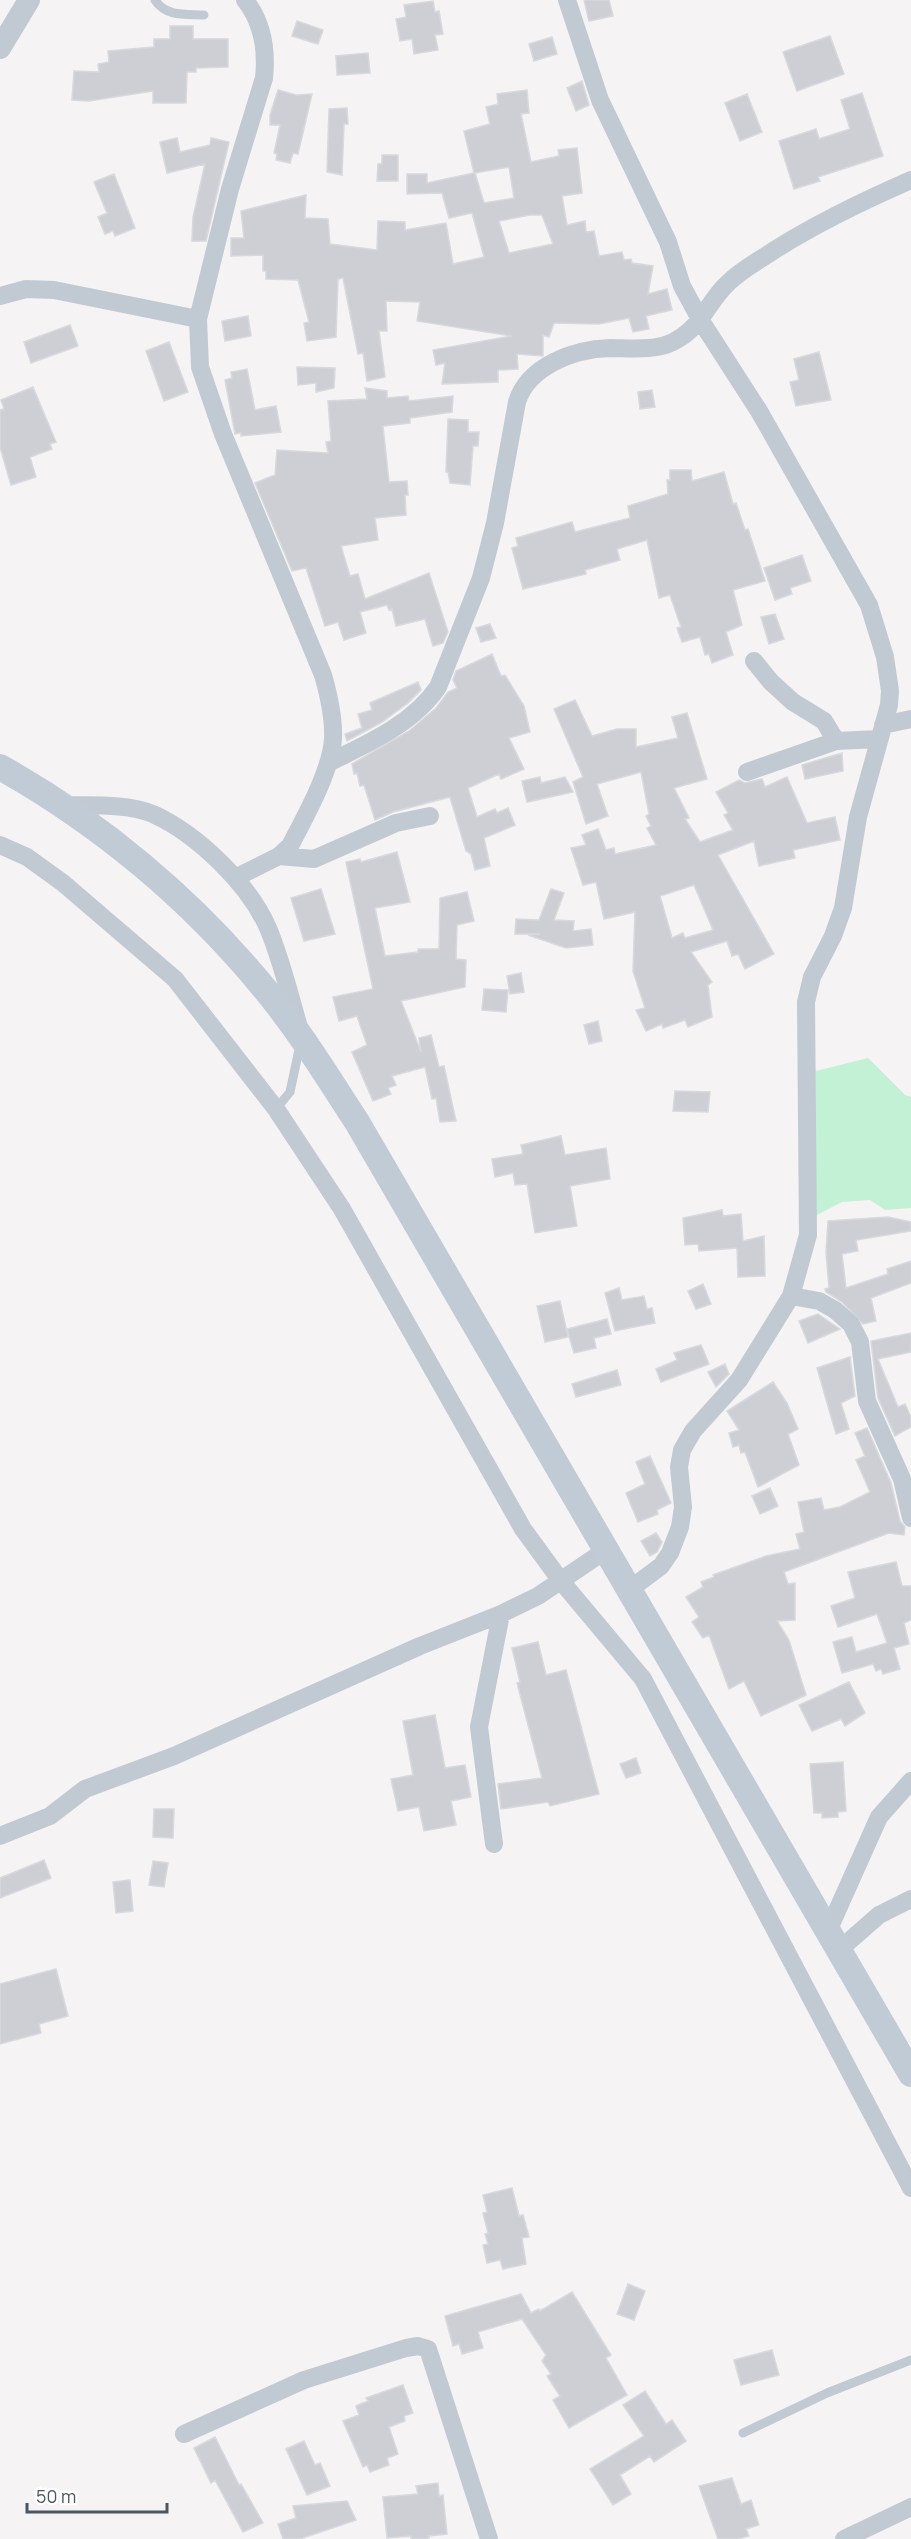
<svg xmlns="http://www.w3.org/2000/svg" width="911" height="2539" font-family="Manrope,sans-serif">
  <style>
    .green { fill: #c3f1d5 }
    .building { fill: #cdcfd5; stroke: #d7d9de; stroke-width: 1.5; fill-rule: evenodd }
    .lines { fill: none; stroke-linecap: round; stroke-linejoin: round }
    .service { stroke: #c1cad2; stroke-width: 9 }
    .minor { stroke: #c1cad2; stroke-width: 18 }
    .tertiary { stroke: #c1cad2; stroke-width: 22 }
    .secondary { stroke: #c1cbd6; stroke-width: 26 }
  </style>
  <rect width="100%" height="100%" fill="#f5f3f3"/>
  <path class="green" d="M868,1058L905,1095L911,1097V1208L885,1210L870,1200L842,1202L811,1218L812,1072Z"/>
  <path class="building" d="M584,0H609L613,16L589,21Z
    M433,1L435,12L439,11L443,34L435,35L438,50L414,54L412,39L400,41L396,19L406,17L404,5Z
    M297,21L323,30L318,44L292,36Z
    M170,26H193V39H228V67L196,68V72H187L186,103H153V91L89,101L72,100L74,71L99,72L98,64L109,62L108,51L154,47V39H170Z
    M830,36L844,74L797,91L783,52Z
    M552,37L557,54L534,61L529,44Z
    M368,53L370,73L337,75L336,56Z
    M582,81L589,105L576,111L567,88Z
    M278,90L296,95L312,94L298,154L293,153L290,163L276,160L277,154L274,153L280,125H270V115Z
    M527,90L529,113L521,114L531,162L559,156L558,150L577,148L582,193L562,196L567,225L585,221L586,232L594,231L599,256L622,252L624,260L631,259L632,263L653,266L648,294L667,289L672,310L646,316L649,329L633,332L629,318L599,324L554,323L549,337L543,335V356L517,354L518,369L498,370V382L442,384L445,363L436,365L433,350L512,336L417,321L420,302L386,301L387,331H379L385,377L367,381L363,353L358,354L343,278L338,279L336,337L307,341L304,323L309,322L298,280L266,279V271H263V255L231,256V238H244L241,211L306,195L305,218L328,219L330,244L377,250L378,221L405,222V230L446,223L453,264L484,257L472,213L449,218L442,193L407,194V174H427V183L474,173L464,131L490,124L486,107L498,104L497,94ZM509,167L514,198L484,203L475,173ZM530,215H542L553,244L509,253L499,221Z
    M862,93L883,156L818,177L820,181L794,189L779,141L816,129L819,139L850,129L841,100Z
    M747,94L762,132L740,141L725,103Z
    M347,108L348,124H344L342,175L327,172L329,109Z
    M177,138L180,152L210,145L211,138L229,142L206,241H192L193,217L205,164L167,173L160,142Z
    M382,155H398V181H377L378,164H382Z
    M114,174L135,228L115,236L113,231L105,234L98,217L107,213L94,182Z
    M248,316L251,336L225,341L222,321Z
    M70,325L78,346L31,363L24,342Z
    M169,342L188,392L164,401L146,351Z
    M819,352L831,400L796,406L790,382L799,380L794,359Z
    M297,367L335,368L334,388L316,392V383L298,385Z
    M247,369L255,410L276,406L281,432L241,436V433L235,434L225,380L232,378L231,372Z
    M33,387L56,442L50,444L52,449L30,457L36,477L11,485L0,447V410L4,409L1,400Z
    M365,388L387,391V398L408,396L409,401L453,396L452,412L410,418V423L383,426L389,482L407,481L408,495H405L406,515L375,518L378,540L341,546L350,576L358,574L365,599L429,573L448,632L443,643L433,646L425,619L396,626L392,609L389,610L387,605L360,612L366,633L344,640L338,622L325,626L306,568L292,571L255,483L275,475L277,450L328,453L326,442L331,441L328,401L367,399Z
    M652,390L655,407L640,409L638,392Z
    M448,419L468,420V432H479L478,446H473L470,485L450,483L448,472H446Z
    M670,470H691L692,481L724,472L733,504L736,503L745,530L748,529L765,581L733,590L742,625L726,632L733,655L712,663L709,654L705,655L700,637L682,642L677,628L681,627L670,595L659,598L647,540L617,549L620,560L585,570L586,574L523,589L512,548L518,546L516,538L572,522L575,532L630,518L628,506L668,494L667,480H670Z
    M802,555L811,581L790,588L792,594L775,600L764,568Z
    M775,614L784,639L769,644L761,617Z
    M490,624L496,638L481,642L476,628Z
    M492,654L501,676L505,675L524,706L530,732L509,738L524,769L501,779L499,774L468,788L477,817L495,809L497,813L508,808L515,825L484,838L490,866L475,870L471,854L466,851L450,797L393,812L375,820L364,785L360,786L357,773L354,774L352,764L409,731L436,708L448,692L457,688L453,680L456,671Z
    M418,682L421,690L408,703L382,722L347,741L345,734L362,728L358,714L372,710L370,703Z
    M575,700L592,736L617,729H636V747L678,738L672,717L687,713L707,779L674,788L689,818L685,819L700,842L733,830L724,815L728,813L716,792L739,780L745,783L762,779L765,787L787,777L807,823L835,817L840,840L793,850L795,858L759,866L754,841L718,855L774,954L745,969L738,954L732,956L727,941L691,952L712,982L708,985L712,1017L688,1027L685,1020L663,1028L662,1024L646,1031L636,1010L645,1008L633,971L635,912L604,919L596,882L583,885L571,848L586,845L582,835L598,829L606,850L614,848L615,854L656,845L647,828L651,826L646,816L649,814L641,772L597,784L608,816L586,824L573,782L583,777L554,709ZM694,885L713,930L685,938L683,933L672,938L660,896Z
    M842,753L843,771L805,779L802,765Z
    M540,777L541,783L565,777L573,792L527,802L522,781Z
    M397,852L410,902L375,908L385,956L418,952V949H439L440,898L467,892L474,921L457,925L456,959L466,960L465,987L401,1001L421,1052L419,1038L431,1035L439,1067L444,1066L456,1121L440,1122L436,1098L432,1099L425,1067L392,1076L396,1085L388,1088L391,1094L373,1101L352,1052L367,1045L357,1016L339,1021L333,997L373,989L346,862L360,859L361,862Z
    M321,889L335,934L304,941L291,898Z
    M551,889L564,893L554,920L574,921L573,931L591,929L593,945L566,948L528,935L540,934H515L516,919L539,920Z
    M521,973L524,992L510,994L507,976Z
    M484,989L508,990L506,1012L482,1010Z
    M598,1021L602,1041L589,1044L584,1025Z
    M675,1091L710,1092L708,1112L673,1111Z
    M561,1136L565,1155L606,1148L610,1179L570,1186L577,1226L535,1233L527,1184L515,1185L513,1173L495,1177L492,1159L523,1154L521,1145Z
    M722,1210L723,1216L741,1214L743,1241L764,1236L765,1276L738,1277L737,1248L699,1251L698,1244L685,1245L683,1218Z
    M888,1217L911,1222V1231L856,1240L858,1251L842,1254L846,1288L888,1274L887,1269L911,1261V1283L871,1298L876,1321L863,1324L842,1302L826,1292L825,1289L829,1288L826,1253L828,1221Z
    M703,1284L711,1304L696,1309L688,1291Z
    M619,1288L622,1300L644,1296L647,1309L652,1308L655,1323L615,1331L605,1293Z
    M560,1301L568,1337L545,1342L537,1306Z
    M818,1314L840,1329L808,1343L799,1321Z
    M607,1319L611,1334L594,1338L596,1348L574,1353L567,1329Z
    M911,1333V1352L878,1359L898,1407L905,1404L911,1417V1427L895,1436L878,1398L871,1341Z
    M701,1345L709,1364L661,1382L656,1369L677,1360L674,1353Z
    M850,1357L855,1396L841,1403L849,1429L836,1434L817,1368Z
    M725,1364L729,1374L716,1387L708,1372Z
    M617,1370L621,1385L576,1397L572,1384Z
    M773,1382L787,1403L798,1429L788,1434L799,1465L758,1487L745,1452L741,1453L739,1445L733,1447L729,1433L739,1430L727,1411Z
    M867,1428L891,1483L900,1521L905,1527L904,1535L889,1533L784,1572L788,1584L795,1583V1620L777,1621L789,1640L806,1695L761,1716L744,1681L729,1689L709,1635L703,1638L692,1622L699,1617L686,1597L703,1587L701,1582L714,1577L713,1575L766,1556L800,1549L796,1534L804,1532L798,1502L821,1498L824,1510L840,1507L870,1492L856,1460L865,1456L855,1433Z
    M650,1456L671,1503L657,1510L658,1514L638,1522L626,1493L645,1484L636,1462Z
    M770,1488L778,1506L760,1514L752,1496Z
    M656,1533L662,1542L657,1552L650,1556L641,1541Z
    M896,1562L902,1586H911V1620L904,1623L909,1644L894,1648L900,1669L883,1674L881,1669L876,1671L873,1664L842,1673L833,1642L852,1637L856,1652L887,1643L877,1614L838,1627L831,1606L855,1598L848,1572Z
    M538,1642L546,1675L566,1670L599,1794L550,1806L548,1802L501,1809L498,1784L542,1778L517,1683L520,1682L512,1648Z
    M849,1682L865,1713L845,1726L841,1719L812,1731L799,1705Z
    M435,1715L445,1768L465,1765L471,1797L451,1801L456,1825L424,1831L419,1807L398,1811L391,1779L413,1775L403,1721Z
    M636,1758L641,1773L626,1778L620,1764Z
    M843,1762L846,1811L838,1812V1817L822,1818V1813H814L810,1764Z
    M154,1809H174L173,1838L153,1837Z
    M44,1860L51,1878L0,1898V1878Z
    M153,1861L168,1863L164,1887L149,1885Z
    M130,1880L133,1911L116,1913L113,1882Z
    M56,1969L68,2016L39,2024L41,2033L0,2044V1984Z
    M512,2188L519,2216L523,2215L529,2237L522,2238L526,2264L503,2269L500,2260L487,2263L483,2245L488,2244L485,2234L488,2233L483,2213L487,2212L483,2195Z
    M628,2284L645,2291L634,2320L617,2314Z
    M572,2292L611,2355L606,2358L627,2395L569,2428L553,2400L560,2396L547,2376L551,2374L542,2361L546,2355L522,2319L478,2332L483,2348L462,2354L459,2344L453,2346L445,2316L521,2294L531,2313L539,2309L540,2311Z
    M772,2350L779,2375L741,2385L734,2360Z
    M403,2385L413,2413L404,2416L405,2421L389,2427L398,2454L387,2458L389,2465L370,2472L367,2465L363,2467L343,2421L359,2415L356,2406L368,2401L366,2398Z
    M645,2391L666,2424L672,2420L686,2441L654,2462L650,2456L620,2475L631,2494L613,2505L590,2469L644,2436L623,2405Z
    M215,2437L239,2485L241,2484L263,2523L243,2532L215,2480L211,2483L194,2448Z
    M304,2441L315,2465L320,2463L330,2486L307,2495L286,2449Z
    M732,2478L741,2504L751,2500L759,2525L746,2529L749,2536L738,2539H718L699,2486Z
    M438,2483L439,2496L443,2495L447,2534L429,2536V2539H411V2536L387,2538L383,2497L418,2494L416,2486Z
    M347,2501L356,2520L300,2539H283L278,2524L296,2518L293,2506Z"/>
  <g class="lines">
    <path class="service" d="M155,0C166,17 186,14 204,15
      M276,1109L290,1092L300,1045
      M743,2433L827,2393L911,2360"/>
    <path class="minor" d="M567,0L600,100L668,242L682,286L701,321L759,411L869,605L885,657L890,691L889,705L858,817L843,908L833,936L812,977L806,1002L808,1235L791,1296L739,1380L693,1431L682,1450L679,1467L683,1507L680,1527L670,1553L661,1566L629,1590
      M0,296L26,289L54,290L198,319
      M754,661L771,682L793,702L824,721L836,741
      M883,725L911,719
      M328,763C367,744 413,724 438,687L481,578L495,523L517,402C528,366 574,349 610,348C629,348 655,351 673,342C703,327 707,302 728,283C741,270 758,261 773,251C817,223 863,201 911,180
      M747,772L836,741L879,739
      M63,805C91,806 126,803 153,814C197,834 249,884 268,928C281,959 289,992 298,1024
      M0,845L27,857L63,883L175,979L276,1109L342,1209L523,1529L561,1581L643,1679L911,2188
      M279,856L314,859L396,823L430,816
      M235,878L279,856L290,846C305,817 331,771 333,739C334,717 329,696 323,675L223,434L200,367L198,319L230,189L264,78C267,50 263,23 245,0
      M791,1296L819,1301L835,1310L851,1324L860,1342L867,1401L902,1479L911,1518
      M0,1836L50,1816L85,1789L174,1756L420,1646L501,1614L538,1596L606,1550
      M494,1844L479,1727L501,1614
      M828,1931L879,1817L911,1781
      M839,1950L879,1915L911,1899
      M184,2434L304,2380L406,2348L418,2346L428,2349L489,2539
      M844,2539L911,2507"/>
    <path class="tertiary" d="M0,48L29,0"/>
    <path class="secondary" d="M0,767C100,823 191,899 264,988C299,1030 327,1076 357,1122L911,2074"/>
  </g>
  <path d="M27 2503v9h140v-9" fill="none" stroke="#4a5661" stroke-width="3"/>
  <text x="36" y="2503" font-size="18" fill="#4a5661" stroke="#ffffff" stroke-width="4.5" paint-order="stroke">50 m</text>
</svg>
